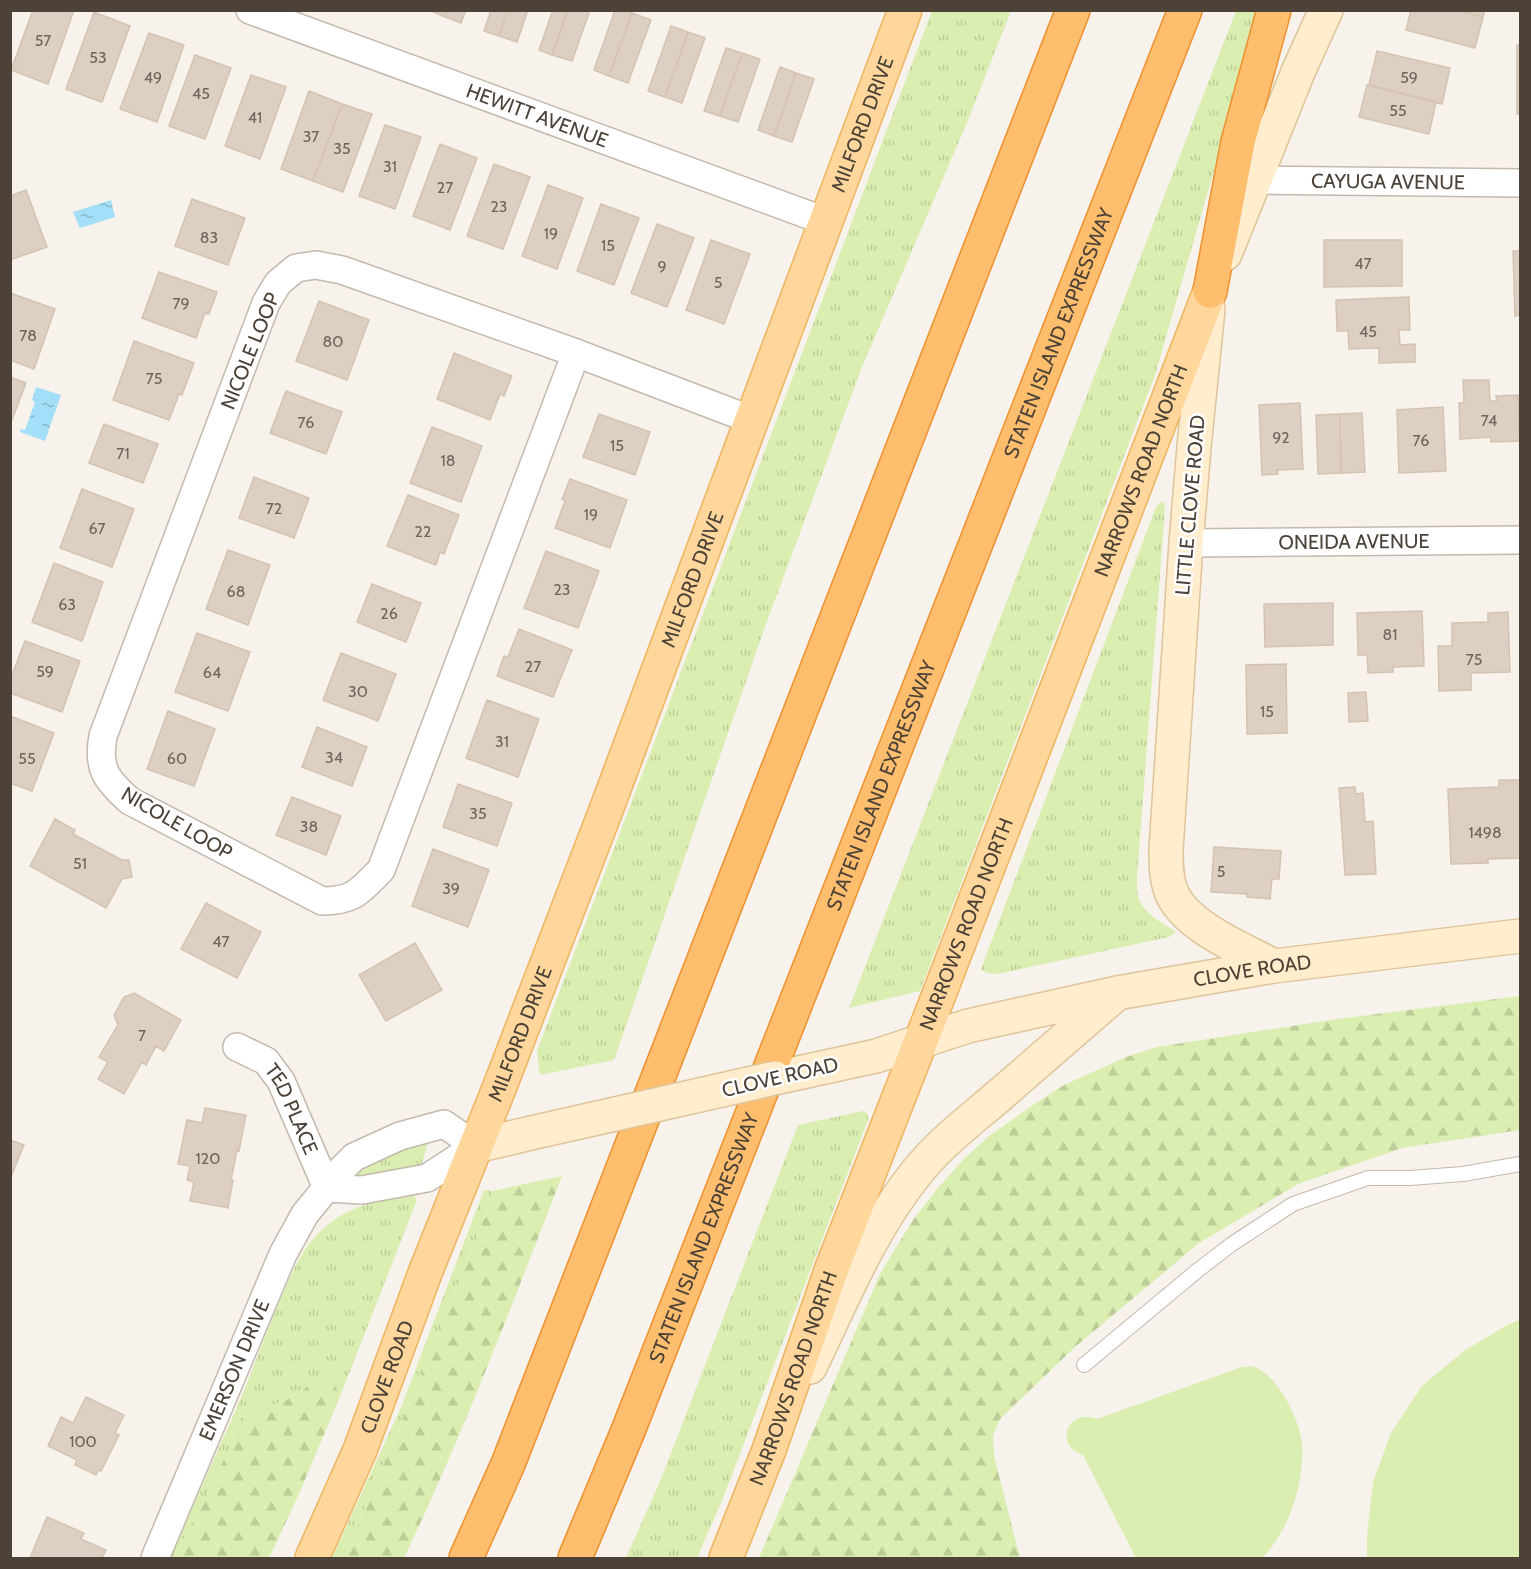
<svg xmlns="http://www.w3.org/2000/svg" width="1531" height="1569" font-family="Cabin,sans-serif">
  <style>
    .grass { fill: url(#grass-tufts) }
    .forest { fill: url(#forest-firs) }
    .pitch { fill: #d9eeb0 }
    .water { fill: url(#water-ripples) }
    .building { fill: #ddcfc2; stroke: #d5c3b1; stroke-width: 1.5 }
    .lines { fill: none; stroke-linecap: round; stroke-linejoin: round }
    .lane-casing { stroke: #c4b9ac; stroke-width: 16 }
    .street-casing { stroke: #c4b9ac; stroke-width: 30 }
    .secondary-casing { stroke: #dec498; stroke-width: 36 }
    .primary-casing { stroke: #f0b45f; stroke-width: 36 }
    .highway-casing { stroke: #ee912e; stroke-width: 36 }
    .lane { stroke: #fff; stroke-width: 14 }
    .street { stroke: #fff; stroke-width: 27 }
    .secondary { stroke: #ffedcd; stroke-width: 33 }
    .primary { stroke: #ffd79c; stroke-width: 33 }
    .highway { stroke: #ffbe6e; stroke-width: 33 }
    .secondary-bridge-casing { stroke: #dec498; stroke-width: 36; stroke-linecap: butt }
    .secondary-bridge { stroke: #ffedcd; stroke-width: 33 }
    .labels { text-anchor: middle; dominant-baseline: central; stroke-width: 5; stroke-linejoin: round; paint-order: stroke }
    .number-label { font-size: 16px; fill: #70655a }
    .street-label { font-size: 20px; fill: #4c4237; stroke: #fff }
  </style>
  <defs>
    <pattern id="grass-tufts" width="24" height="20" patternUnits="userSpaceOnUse" patternTransform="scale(1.5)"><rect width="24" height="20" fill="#d9eeb0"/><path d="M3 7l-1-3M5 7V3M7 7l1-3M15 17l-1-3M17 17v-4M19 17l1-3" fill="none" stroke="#bccd98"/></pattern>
    <pattern id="forest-firs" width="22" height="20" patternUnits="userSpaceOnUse" patternTransform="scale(1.5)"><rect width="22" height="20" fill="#d9eeb0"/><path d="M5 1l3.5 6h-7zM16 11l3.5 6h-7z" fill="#bccd98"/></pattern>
    <pattern id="water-ripples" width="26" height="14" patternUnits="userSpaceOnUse" patternTransform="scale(1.5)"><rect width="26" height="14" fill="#a3dff8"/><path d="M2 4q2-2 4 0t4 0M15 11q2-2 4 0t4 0" fill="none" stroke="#87b6ca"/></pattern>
  </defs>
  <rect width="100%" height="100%" fill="#f7f2eb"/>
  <path class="grass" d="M932,11H1011L966,125L862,367L766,624L614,1060L540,1075L537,1051Z
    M1236,11H1260L1155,375L920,991L849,1008Z
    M1163,501L1165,508L1137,877C1137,884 1137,891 1138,897C1143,913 1162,923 1176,932L1169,937L998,974L987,973L981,969L1156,507Z
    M863,1111C868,1113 868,1115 868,1120L723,1498L697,1558H626L661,1479L798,1125Z
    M428,1144L420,1168L362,1180L353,1176L354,1170L396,1152Z
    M484,1190L492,1191L483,1221C438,1334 394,1448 342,1558H332L402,1405Z
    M412,1194L417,1200L341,1394L328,1379L315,1380C294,1400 275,1407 246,1407L213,1485L173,1558H171C194,1502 220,1447 244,1391C257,1358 269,1325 283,1293C293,1270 304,1245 324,1228C350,1205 379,1200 412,1194Z"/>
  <path class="forest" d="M1520,996V1130L1402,1148L1298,1184L1199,1243L1075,1347L1000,1419L993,1436L994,1456L1020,1558H759L881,1272L913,1220L937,1189L964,1159L989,1136L1036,1103L1064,1085L1126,1057L1157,1047L1337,1019Z
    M562,1176C512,1305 463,1434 404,1558H342C394,1448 438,1334 483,1221L492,1191Z
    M328,1379L341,1394L299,1494L269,1558H173L213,1485L246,1407C275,1407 294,1400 315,1380Z"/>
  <path class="pitch" d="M1520,1320V1558H1367V1537L1373,1482L1391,1433L1422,1386L1464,1351L1509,1324Z
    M1252,1366C1267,1372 1273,1380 1282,1393C1292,1408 1300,1426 1302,1444C1305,1481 1289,1532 1262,1558H1136L1083,1455C1053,1445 1068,1407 1097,1419L1242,1367Z"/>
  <path class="water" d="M111,200L115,217L80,228L73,212Z
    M36,387L61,395L45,441L20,432L21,429L25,430L35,402L32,400Z"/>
  <path class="building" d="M33,10H74L48,84L11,70Z
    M429,10H447L445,17Z
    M447,10H466L461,23L445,17Z
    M491,10H508L499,36L484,31Z
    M508,10H528L517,42L499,36Z
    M553,10H568L552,55L539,50Z
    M568,10H590L572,61L552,55Z
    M615,10H625L632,13L609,76L594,70Z
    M1411,10H1456L1483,17L1475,48L1406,30Z
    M1456,10H1485L1483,17Z
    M94,12L130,26L102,102L66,89Z
    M632,13L651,20L628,83L609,76Z
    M671,26L688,32L665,97L648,91Z
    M688,32L705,38L682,103L665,97Z
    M149,33L184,45L157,122L120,109Z
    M1517,45H1520V114H1517Z
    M726,48L742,53L720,116L704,111Z
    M1377,51L1450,68L1442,104L1369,85Z
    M742,53L760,59L738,122L720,116Z
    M195,55L231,68L205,139L169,126Z
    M780,67L796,73L774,136L758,130Z
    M796,73L814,79L792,142L774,136Z
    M251,75L286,87L260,159L225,146Z
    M1367,85L1436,102L1429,134L1359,117Z
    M309,91L342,104L313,181L281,169Z
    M342,104L372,114L343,192L313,181Z
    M385,125L421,137L395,209L359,196Z
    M440,144L477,158L450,230L413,216Z
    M494,164L530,177L503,249L467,236Z
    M548,185L583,198L557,269L522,256Z
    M26,190L47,247L10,260V196Z
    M192,199L245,218L228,265L175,246Z
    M601,204L639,218L614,285L577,271Z
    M657,224L694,238L667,307L631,293Z
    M711,240L750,254L724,324L686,310Z
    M1324,240H1402V286L1324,287Z
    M1513,251H1520V315L1515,316Z
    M159,272L217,292L209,314L205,313L196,338L142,318Z
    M10,293L55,309L34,369L10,360Z
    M1409,297L1410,330H1399L1400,345L1415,344V362L1379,363V348L1349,349L1348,331H1337L1336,300Z
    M319,301L369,320L347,380L296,361Z
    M134,341L194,363L182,395L179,394L169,420L113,400Z
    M454,353L512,376L504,396L500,394L490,420L437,399Z
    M10,377L26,383L10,425Z
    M1463,380H1489L1490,401H1497L1496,396L1518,395L1520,441L1491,442V437L1460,439L1459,403H1464Z
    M286,391L342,412L326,454L270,433Z
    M1300,403L1303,469L1277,470L1278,474L1262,475L1259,405Z
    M1443,407L1446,471L1399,473L1397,410Z
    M1362,413L1365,472L1341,473L1340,414Z
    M599,414L650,432L635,475L583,457Z
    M1340,414L1341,473L1318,474L1316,415Z
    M104,424L158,444L143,483L89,463Z
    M432,427L482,446L461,502L410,483Z
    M254,477L309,498L294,538L239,518Z
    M570,479L627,500L610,548L555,528L565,501L562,499L563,497Z
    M82,489L134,509L112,567L60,548Z
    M408,495L459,515L444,554L440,552L436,565L387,546Z
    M228,550L270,565L248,625L206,609Z
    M546,551L599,571L578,628L524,608Z
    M54,563L103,582L82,641L32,622Z
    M372,584L421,603L406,642L357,622Z
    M1333,603V645L1265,647L1264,604Z
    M1422,611L1424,666L1393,667V672L1368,673L1367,655H1358L1357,613Z
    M1508,612L1510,672L1471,673V690L1439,691L1438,646H1452V623L1488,622V613Z
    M519,629L572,650L553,697L497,676L504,656L508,657Z
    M197,633L250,652L228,711L175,692Z
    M25,641L80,661L62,712L10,693V680Z
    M341,653L396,674L378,721L323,700Z
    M1286,664L1287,733L1247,734L1246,665Z
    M1366,692L1368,721L1349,722L1348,693Z
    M487,700L539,719L518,777L466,758Z
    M168,711L215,729L194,786L147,769Z
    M10,716L54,733L32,791L10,783Z
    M317,727L367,747L352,786L302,767Z
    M1499,780H1520V858L1488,859V863L1451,864L1448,789L1499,787Z
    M458,784L512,803L497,846L443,827Z
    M1355,787L1356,794L1363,793L1365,822L1373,821L1376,874L1345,875L1339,788Z
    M292,797L341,816L326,855L276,835Z
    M55,819L75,830L73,834L122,860H129L132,877L122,879L106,908L30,866Z
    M1214,847L1281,851L1279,879H1272L1270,899L1247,897V894L1211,892Z
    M433,849L489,870L468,927L412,906Z
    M206,903L261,932L237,978L181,949Z
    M415,943L442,990L386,1021L359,975Z
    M134,993L181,1020L164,1051L156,1046L146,1065L142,1062L124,1094L98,1079L108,1062L99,1057L118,1025L114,1015L124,997Z
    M205,1108L246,1115L239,1151L237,1150L231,1180H233L228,1208L190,1201L194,1182L187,1180L190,1166L178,1164L187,1120L202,1123Z
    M10,1140L24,1145L10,1179Z
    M86,1397L124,1415L115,1433L119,1435L101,1471L98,1470L96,1475L75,1465L77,1460L48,1446L61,1417L73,1423Z
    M47,1517L84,1533L81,1539L106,1550L102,1558H30Z"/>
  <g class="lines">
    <defs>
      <path id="lane" d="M1084,1365L1198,1270L1232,1244L1293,1204L1368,1178H1410L1463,1174L1520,1164"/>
      <g id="street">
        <path id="s1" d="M250,10L825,221"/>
        <path id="s2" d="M1254,180L1520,183"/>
        <path d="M316,265L342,270L576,353L381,870C360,891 354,901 322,901L130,801C106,780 97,768 103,736L266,303L278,283L296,268Z"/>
        <path d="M576,353L752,420"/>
        <path id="s3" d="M1186,543L1520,540"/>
        <path id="s4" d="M237,1047L266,1061L281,1081L327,1188"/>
        <path id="s5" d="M155,1558L283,1254L305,1214L342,1169L354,1157L400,1136L444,1124L476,1146L427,1178L362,1190L327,1188"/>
      </g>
      <g id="secondary">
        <path d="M1225,254L1298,72L1326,10"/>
        <path d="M1208,309L1194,447L1186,543L1166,850C1166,864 1166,878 1171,891C1184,926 1242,949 1274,966"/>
        <path id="s6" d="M775,1078L876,1056L968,1026L1117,993L1274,966L1520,936"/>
        <path d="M476,1146L531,1133"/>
        <path d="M810,1367C842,1301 870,1230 917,1172C941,1142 972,1119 1001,1094C1039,1061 1077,1028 1115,995"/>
      </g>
      <g id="primary">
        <path id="s7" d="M312,1558L360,1450L425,1273L500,1086L606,810L905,10"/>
        <path id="s8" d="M726,1558L769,1450L832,1268L940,992L1210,291"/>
      </g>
      <g id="highway">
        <path d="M1210,291L1238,142L1274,10"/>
        <path d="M466,1558L508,1464L1073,10"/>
        <path id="s9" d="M575,1558L628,1431L1185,10"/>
      </g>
    </defs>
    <use href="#lane" class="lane-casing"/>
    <use href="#street" class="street-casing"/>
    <use href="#secondary" class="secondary-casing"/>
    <use href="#primary" class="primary-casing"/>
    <use href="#highway" class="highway-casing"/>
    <use href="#lane" class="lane"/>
    <use href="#street" class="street"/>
    <use href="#secondary" class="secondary"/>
    <use href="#primary" class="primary"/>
    <use href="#highway" class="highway"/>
    <defs>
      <path id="secondary-bridge" d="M531,1133L775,1078"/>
    </defs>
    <use href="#secondary-bridge" class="secondary-bridge-casing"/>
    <use href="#secondary-bridge" class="secondary-bridge"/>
  </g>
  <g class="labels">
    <g class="number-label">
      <text x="43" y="40">57</text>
      <text x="98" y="57">53</text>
      <text x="153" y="77">49</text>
      <text x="1409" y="77">59</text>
      <text x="201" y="93">45</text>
      <text x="1398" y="110">55</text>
      <text x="255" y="117">41</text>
      <text x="311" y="136">37</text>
      <text x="342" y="148">35</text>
      <text x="390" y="166">31</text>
      <text x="445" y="187">27</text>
      <text x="499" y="206">23</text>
      <text x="551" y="233">19</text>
      <text x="209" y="237">83</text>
      <text x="608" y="245">15</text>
      <text x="1363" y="263">47</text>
      <text x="662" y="266">9</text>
      <text x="718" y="282">5</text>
      <text x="181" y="303">79</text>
      <text x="1368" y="331">45</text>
      <text x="28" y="335">78</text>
      <text x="333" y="341">80</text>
      <text x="154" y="378">75</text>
      <text x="1489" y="420">74</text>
      <text x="306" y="422">76</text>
      <text x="1281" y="437">92</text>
      <text x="1421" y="440">76</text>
      <text x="617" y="445">15</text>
      <text x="123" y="453">71</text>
      <text x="448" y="460">18</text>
      <text x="274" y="508">72</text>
      <text x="591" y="514">19</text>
      <text x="97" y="528">67</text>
      <text x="423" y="531">22</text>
      <text x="562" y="589">23</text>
      <text x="236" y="591">68</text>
      <text x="67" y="604">63</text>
      <text x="389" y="613">26</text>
      <text x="1390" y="634">81</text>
      <text x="1474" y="659">75</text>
      <text x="533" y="666">27</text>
      <text x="45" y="671">59</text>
      <text x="212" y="672">64</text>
      <text x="358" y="691">30</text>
      <text x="1267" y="711">15</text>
      <text x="502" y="741">31</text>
      <text x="334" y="757">34</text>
      <text x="27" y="758">55</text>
      <text x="177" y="758">60</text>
      <text x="478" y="813">35</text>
      <text x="309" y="826">38</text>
      <text x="1485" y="832">1498</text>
      <text x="80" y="863">51</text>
      <text x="1221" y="871">5</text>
      <text x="451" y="888">39</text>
      <text x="221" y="941">47</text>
      <text x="142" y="1035">7</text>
      <text x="208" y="1158">120</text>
      <text x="83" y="1441">100</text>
    </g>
    <g class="street-label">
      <text stroke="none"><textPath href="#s1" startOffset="306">HEWITT AVENUE</textPath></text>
      <text stroke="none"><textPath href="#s7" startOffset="1536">MILFORD DRIVE</textPath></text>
      <text stroke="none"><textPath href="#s2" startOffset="134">CAYUGA AVENUE</textPath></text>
      <text stroke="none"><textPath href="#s9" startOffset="1317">STATEN ISLAND EXPRESSWAY</textPath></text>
      <text transform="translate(250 351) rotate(-68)">NICOLE LOOP</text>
      <text stroke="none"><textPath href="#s8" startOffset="1164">NARROWS ROAD NORTH</textPath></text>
      <text transform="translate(1190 505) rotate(-85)">LITTLE CLOVE ROAD</text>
      <text stroke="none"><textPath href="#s3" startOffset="168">ONEIDA AVENUE</textPath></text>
      <text stroke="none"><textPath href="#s7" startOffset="1050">MILFORD DRIVE</textPath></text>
      <text stroke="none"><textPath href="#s9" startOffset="831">STATEN ISLAND EXPRESSWAY</textPath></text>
      <text transform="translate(177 823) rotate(30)">NICOLE LOOP</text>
      <text stroke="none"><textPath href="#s8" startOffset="678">NARROWS ROAD NORTH</textPath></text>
      <text stroke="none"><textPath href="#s6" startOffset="490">CLOVE ROAD</textPath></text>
      <text stroke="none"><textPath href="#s7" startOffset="564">MILFORD DRIVE</textPath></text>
      <text transform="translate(780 1077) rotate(-13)">CLOVE ROAD</text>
      <text stroke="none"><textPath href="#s4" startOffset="87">TED PLACE</textPath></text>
      <text stroke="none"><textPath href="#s9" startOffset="345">STATEN ISLAND EXPRESSWAY</textPath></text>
      <text stroke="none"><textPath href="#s5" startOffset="204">EMERSON DRIVE</textPath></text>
      <text stroke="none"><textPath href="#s7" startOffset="196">CLOVE ROAD</textPath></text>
      <text stroke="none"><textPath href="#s8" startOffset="192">NARROWS ROAD NORTH</textPath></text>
    </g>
  </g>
  <rect width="1531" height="1569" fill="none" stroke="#4c4237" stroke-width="24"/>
</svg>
